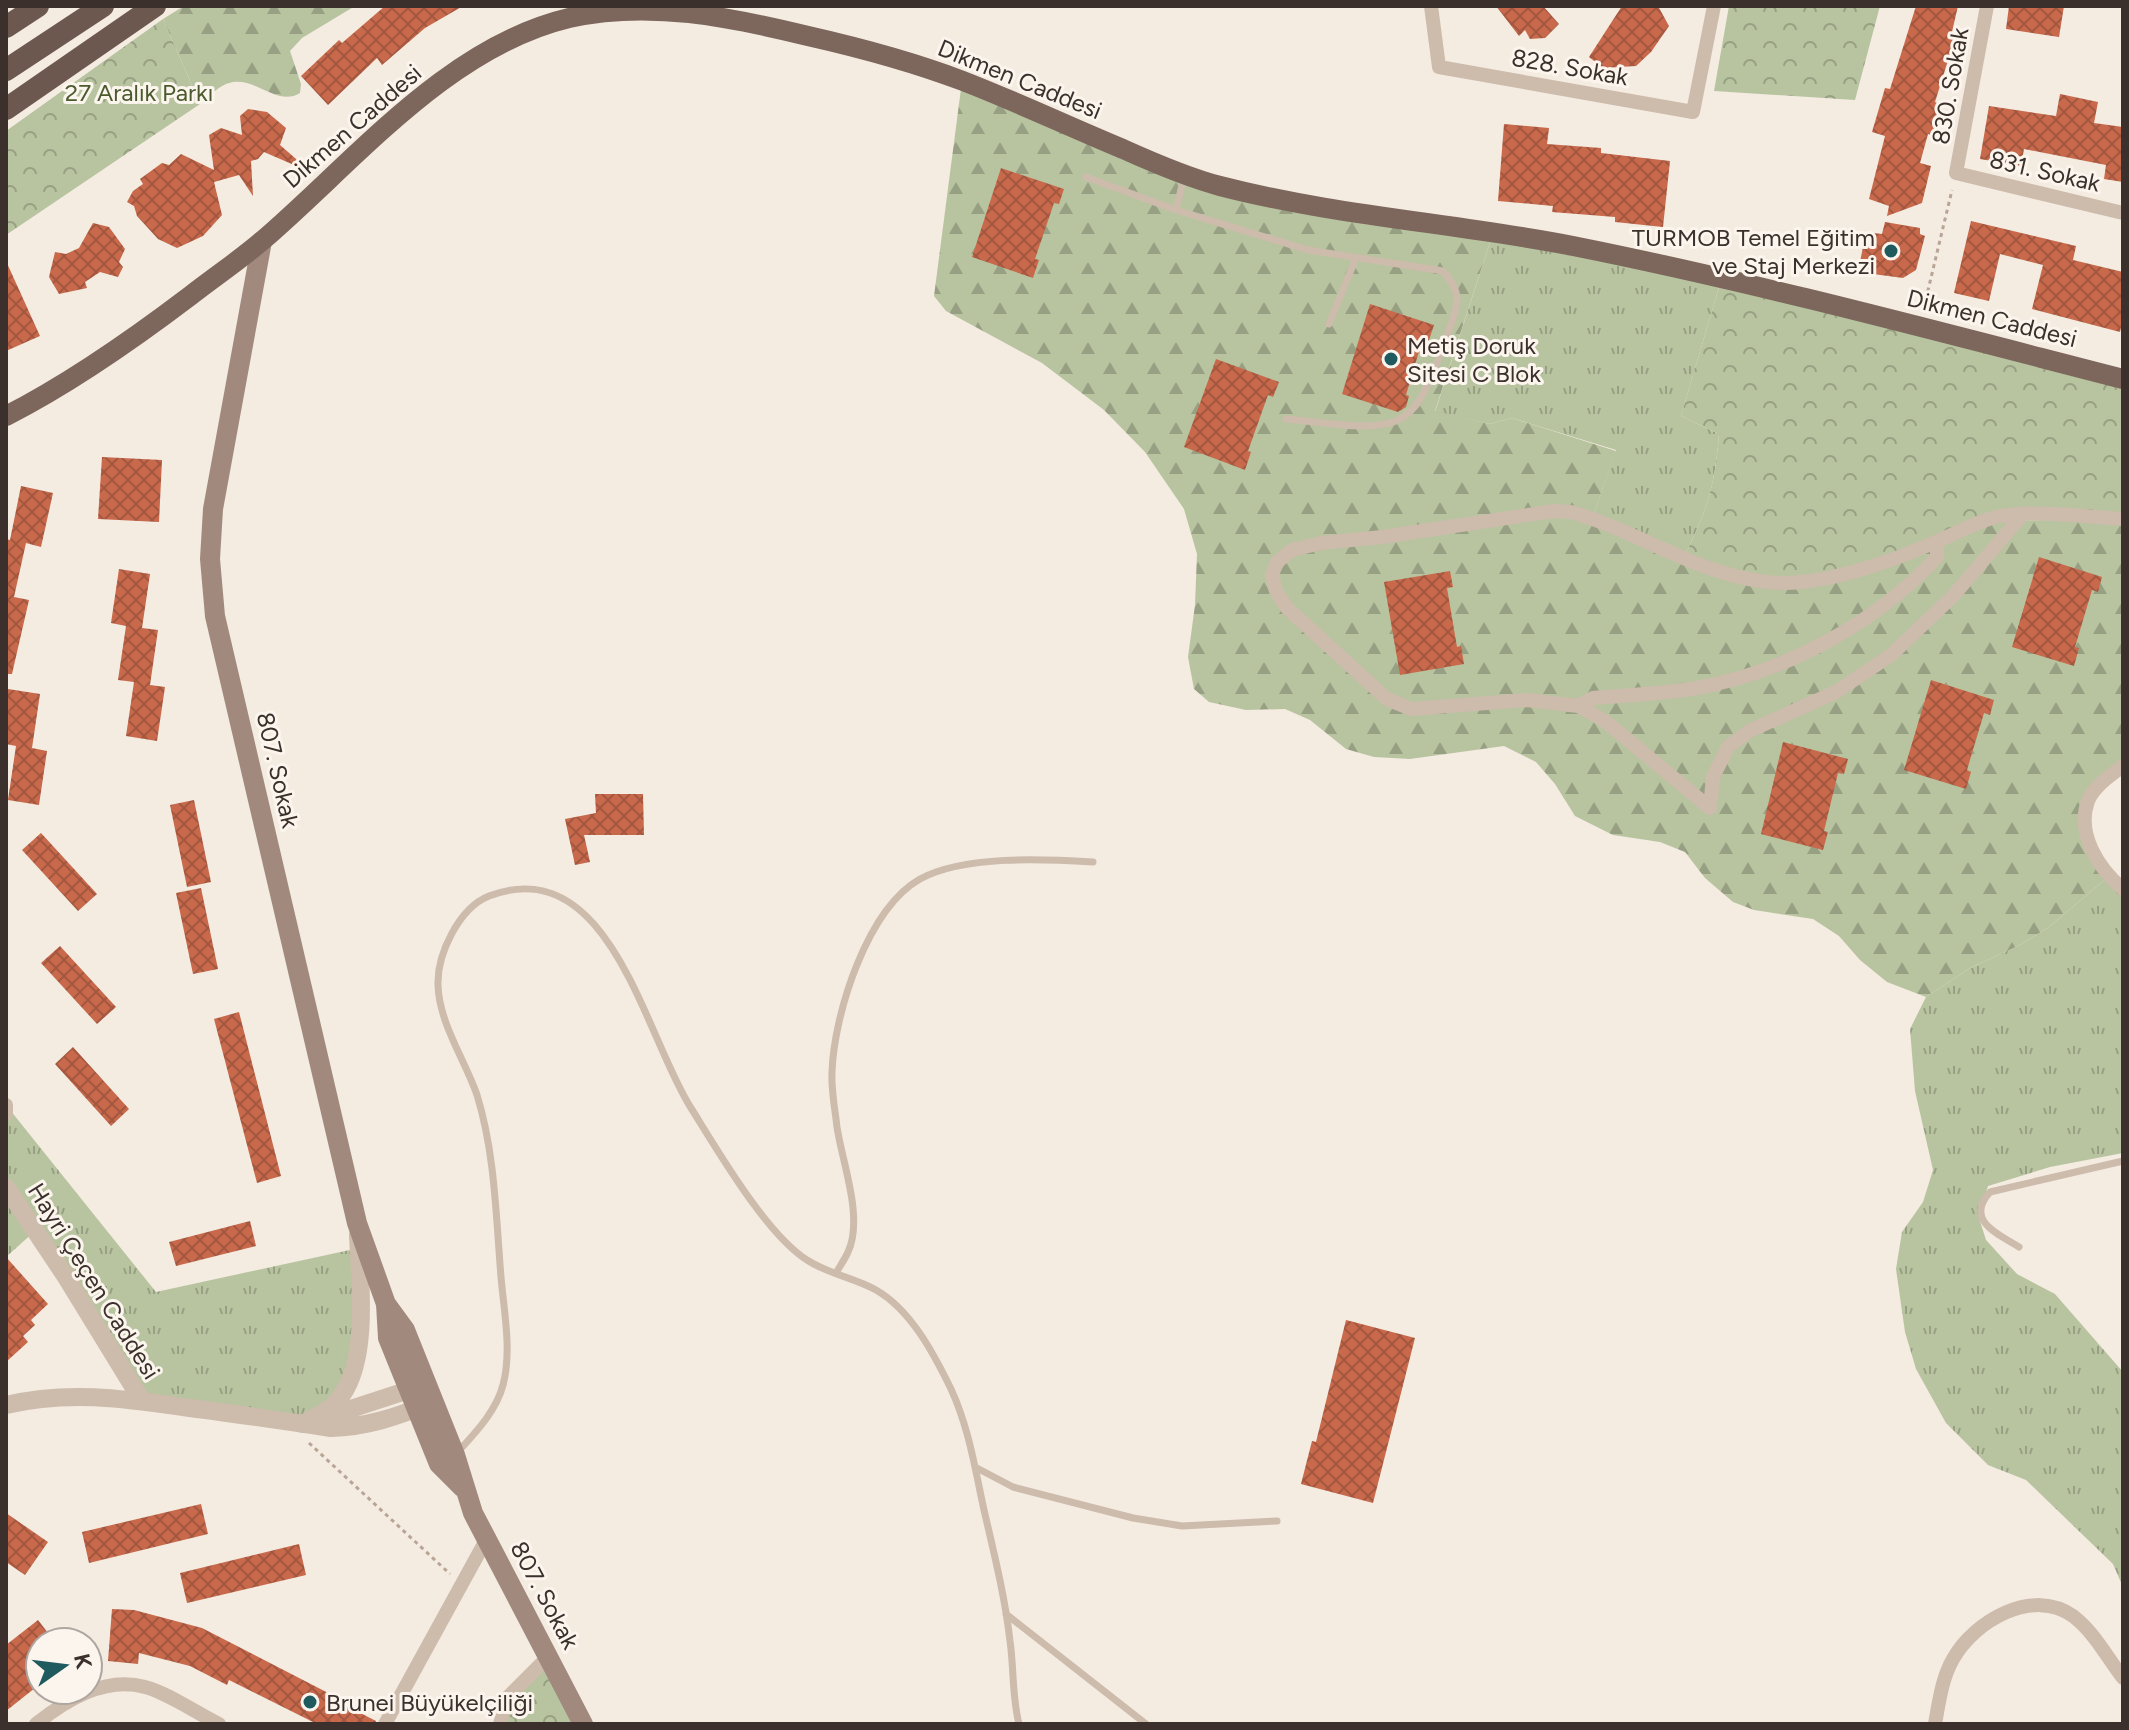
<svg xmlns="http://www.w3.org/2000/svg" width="2129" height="1730" font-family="Figtree,sans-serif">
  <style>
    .grass { fill: url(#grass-tufts) }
    .forest { fill: url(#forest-firs) }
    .park { fill: url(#park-crowns) }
    .building { fill: url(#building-cross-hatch) }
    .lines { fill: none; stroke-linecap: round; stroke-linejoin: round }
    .path { stroke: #b9a596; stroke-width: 3; stroke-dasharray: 4 4; stroke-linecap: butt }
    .service { stroke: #cdbbac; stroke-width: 7 }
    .minor { stroke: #cdbbac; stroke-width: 14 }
    .tertiary { stroke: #cdbbac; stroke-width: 18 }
    .secondary { stroke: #a18a7d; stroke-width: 20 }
    .primary { stroke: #7d675c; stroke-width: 20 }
    .trunk { stroke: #6c584f; stroke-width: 22 }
    .poi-dot { fill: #1f5a5e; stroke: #fbf5ee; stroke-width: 3 }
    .labels { text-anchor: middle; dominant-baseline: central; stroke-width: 6; stroke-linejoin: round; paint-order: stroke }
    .street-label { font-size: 24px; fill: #3b302b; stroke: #fbf5ee }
    .park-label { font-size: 24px; fill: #4a5a2e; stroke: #fbf5ee }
    .poi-label { font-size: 24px; fill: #3b302b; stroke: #fbf5ee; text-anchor: start }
  </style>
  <defs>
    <pattern id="grass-tufts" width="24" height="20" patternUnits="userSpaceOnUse" patternTransform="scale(2)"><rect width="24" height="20" fill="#b8c4a0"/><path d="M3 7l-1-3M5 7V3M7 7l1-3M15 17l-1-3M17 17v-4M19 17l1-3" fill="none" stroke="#97a083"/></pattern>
    <pattern id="forest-firs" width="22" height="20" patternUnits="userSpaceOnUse" patternTransform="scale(2)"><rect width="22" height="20" fill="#b8c4a0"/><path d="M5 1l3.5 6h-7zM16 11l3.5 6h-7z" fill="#97a083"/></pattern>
    <pattern id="park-crowns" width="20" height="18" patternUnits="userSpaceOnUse" patternTransform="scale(2)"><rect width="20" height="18" fill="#b8c4a0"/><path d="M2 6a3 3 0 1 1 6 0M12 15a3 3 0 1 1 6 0" fill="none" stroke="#97a083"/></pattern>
    <pattern id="building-cross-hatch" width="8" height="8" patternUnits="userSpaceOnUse" patternTransform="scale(2)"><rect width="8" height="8" fill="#c8694b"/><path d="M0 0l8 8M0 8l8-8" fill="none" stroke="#a4573f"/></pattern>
  </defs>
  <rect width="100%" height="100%" fill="#f4ebe1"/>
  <path class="grass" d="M1493,233L1722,277L1681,416L1719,434C1715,487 1707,510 1684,557L1592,519L1616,450L1512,418L1490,424L1435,412Z
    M2108,877L2123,889V1153L2050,1167L1988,1186L1978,1215L1986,1240L2017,1274L2055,1294L2123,1372V1587L2113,1564L2026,1480L1988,1465L1946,1423L1916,1369L1905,1332L1896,1269L1902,1232L1923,1202L1933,1170L1915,1091L1910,1029L1926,997L1970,968L2018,946L2049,927Z
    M6,1105L156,1292L359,1248L347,1386L302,1424L142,1401L35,1231L6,1257Z"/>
  <path class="forest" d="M184,6H355L302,38L290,51L301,84L300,93C276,108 254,73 226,84C217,88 208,97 200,104L163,19Z
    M962,81L1184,175L1493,233L1435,411L1490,424L1512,418L1616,451L1592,519L1684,557L1984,521L2123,519V766L2102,782L2085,822L2108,877L2049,927L2018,946L1970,968L1926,997L1887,982L1860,960L1839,936L1813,919L1754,910L1733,902L1705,878L1685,852L1660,842L1613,835L1575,816L1555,784L1536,762L1504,746L1410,759L1374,757L1346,749L1310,720L1285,709L1246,710L1209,702L1194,689L1188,657L1195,605L1197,554L1184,509L1145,452L1104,410L1042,363L946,311L934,296Z"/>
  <path class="park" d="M1729,6H1880L1855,100L1714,91Z
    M163,19L200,104L6,235V131Z
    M1722,277L2123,379V519L2023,514L1937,542L1786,583L1684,557C1707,510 1715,487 1719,434L1681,416Z
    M548,1657L583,1724H500L502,1712Z"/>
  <path class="building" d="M385,6H463L425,28L382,65L377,58L328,105L301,76L339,40L342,43Z
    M1496,6H1543L1559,24L1545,38L1530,39L1525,30L1519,36Z
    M1622,6H1658L1669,26L1651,52L1636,66L1603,68L1589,57Z
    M1916,6H1958L1951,36L1955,38L1935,102L1937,103L1935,111L1941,113L1934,136L1928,134L1920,163L1931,166L1922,203L1887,216L1889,206L1869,199L1885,136L1872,132L1885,88L1890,89Z
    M2009,6H2064L2059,37L2006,29Z
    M2060,94L2098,102L2094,123L2123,127V182L2104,179L2106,165L2024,149L2021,166L1980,159L1989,106L2056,116Z
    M248,109L267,112L286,128L280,145L303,165L301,168L264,152L258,159L251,161L253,196L239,175L214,182L222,215L203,236L177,248L158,239L137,216L134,206L127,202L133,191L143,184L140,179L162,163L169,165L181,154L214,170L209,135L221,128L242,135L240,116Z
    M1504,124L1549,128L1547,144L1601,148V153L1670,161L1663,227L1615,222V217L1552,212L1553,206L1498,201Z
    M1001,168L1064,189L1059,204L1054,203L1035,259L1039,260L1033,278L972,257Z
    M1971,221L2076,246L2073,260L2123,272V318L2120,332L2032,309L2043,265L2000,254L1989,301L1954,293Z
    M1885,222L1920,228V234L1925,236L1916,270L1903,278L1858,272L1866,232L1882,234Z
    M93,223L109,227L125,249L119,262L123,267L118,277L100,272L85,282L87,288L59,294L49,277L55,252L66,254L79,248Z
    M6,261L40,336L6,351Z
    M1370,304L1434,325L1429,340L1423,338L1406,395L1409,396L1406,407L1398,412L1342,394Z
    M1216,359L1279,382L1273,397L1268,395L1248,451L1251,452L1245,470L1184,447Z
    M102,457L162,460L159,522L98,519Z
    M21,486L53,493L41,547L26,543L14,597L29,600L12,674H6V539L10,540Z
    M2039,557L2102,577L2098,592L2092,590L2075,647L2079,648L2074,666L2012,647Z
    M119,569L150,574L142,628L158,630L150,685L165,687L157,741L126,736L134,682L118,680L126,626L111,623Z
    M1450,571L1453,587L1447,588L1457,647L1461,646L1464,664L1400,675L1384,582Z
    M1931,680L1994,700L1990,715L1984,713L1967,770L1971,772L1966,789L1904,770Z
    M8,689L40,694L32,748L47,751L39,805L8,800L16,746L6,744Z
    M1783,742L1848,759L1844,774L1838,773L1824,831L1828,832L1823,850L1761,834Z
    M595,794H643L644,835H584L590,862L575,865L565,819L596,813Z
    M194,800L211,882L187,887L170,805Z
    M41,833L97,894L78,911L22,850Z
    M201,888L218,969L193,974L176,893Z
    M60,946L116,1007L97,1024L41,963Z
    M239,1012L281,1176L257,1183L214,1019Z
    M73,1047L129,1109L111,1126L55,1064Z
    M250,1221L256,1246L176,1266L169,1242Z
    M6,1257L48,1304L31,1320L35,1325L23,1336L28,1342L6,1362Z
    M1346,1320L1415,1338L1373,1503L1301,1484L1312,1441L1316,1442Z
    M201,1504L208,1534L89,1563L82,1532Z
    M6,1513L48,1542L25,1575L6,1562Z
    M299,1544L306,1575L187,1603L180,1573Z
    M112,1609L134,1610L202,1628L334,1696L333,1699L376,1721L375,1724H317L229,1680L227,1685L190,1666L139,1653L138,1664L108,1661Z
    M38,1620L55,1642H40V1684L6,1711V1645Z"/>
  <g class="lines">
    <path class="path" d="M1924,307L1952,190
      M309,1443L450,1574"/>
    <path class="service" d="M1086,177L1176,210L1308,250L1443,271C1450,279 1456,287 1457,298C1458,313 1430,381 1422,396C1416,407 1407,416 1396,421C1368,432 1316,421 1286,419
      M1176,210L1184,177
      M1329,324L1356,258
      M2019,1247C1998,1234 1964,1220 1990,1192L2123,1161
      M836,1273C840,1266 845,1259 848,1252C864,1218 842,1162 837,1127C835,1109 831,1090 832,1072C834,1014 867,909 920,879C964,855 1044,859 1093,862
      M456,1454C474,1434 496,1412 503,1385C512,1351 504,1312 501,1277C496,1217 495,1153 477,1095C465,1060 439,1023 438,985C437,954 459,908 489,896C610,850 645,1037 691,1108C718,1151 766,1234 807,1260C828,1274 855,1278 876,1290C911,1310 934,1354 951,1389C969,1428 975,1469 984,1510C994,1553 1005,1597 1010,1641C1014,1669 1012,1697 1019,1724
      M975,1467L1013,1487L1133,1518L1182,1526L1277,1521
      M1006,1614L1146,1724"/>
    <path class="minor" d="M1431,6L1439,67L1693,112L1714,6
      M1987,6L1956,173L2123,213
      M1578,706L1593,698C1627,695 1663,694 1697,688C1786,672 1876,623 1937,557V542
      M2123,766C2111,775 2094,786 2088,801C2076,834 2099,869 2123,889
      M1710,808L1605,721L1578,706L1527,700L1411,709L1387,699L1287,608L1276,591L1272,575L1277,562L1292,550L1321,543L1382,537L1554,511L1571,512C1642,532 1708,582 1783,583C1831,583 1896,560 1940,540C1959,532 1976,522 1996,517C2031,509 2086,517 2123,519
      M1710,808L1713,777L1728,747L1749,731L1836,692L1891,655L1953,596L2023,514
      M6,1105V1114
      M36,1724C66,1700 105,1676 145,1687C166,1692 198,1714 219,1724
      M385,1724L486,1540
      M500,1724L508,1697L548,1657
      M1935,1724C1939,1702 1942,1678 1953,1659C1974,1621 2033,1587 2073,1616C2095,1633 2106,1656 2123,1678"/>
    <path class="tertiary" d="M6,1187L66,1277L142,1401
      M6,1405C70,1390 126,1399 190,1408C237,1414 284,1421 331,1428C366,1427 396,1417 428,1404
      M320,1419L421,1386
      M302,1424C318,1416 332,1410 342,1395C369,1357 360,1280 358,1235"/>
    <path class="secondary" d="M262,241L213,509L210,559L215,616L357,1223L386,1304L405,1330L455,1455L473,1513L583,1724
      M386,1304L388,1338L439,1464L463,1488"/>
    <path class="primary" d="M6,416C71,383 132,340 190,296C214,277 240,260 263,240C354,162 447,47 569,18C649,0 730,17 808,36C861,48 913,62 963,81C1017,102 1070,127 1123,149C1154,163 1186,177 1220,186C1336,216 1455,223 1573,246C1758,283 1940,332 2123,379"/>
    <path class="trunk" d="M6,27L38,6
      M6,70L103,6
      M6,109L155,6"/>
  </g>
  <g class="poi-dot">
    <circle cx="1891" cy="251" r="8"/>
    <circle cx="1391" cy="359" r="8"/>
    <circle cx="310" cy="1702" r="8"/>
  </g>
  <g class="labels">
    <g class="street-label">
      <text transform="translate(1570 67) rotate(10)">828. Sokak</text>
      <text transform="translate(1020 79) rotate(22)">Dikmen Caddesi</text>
      <text transform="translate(1950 86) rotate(-80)">830. Sokak</text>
      <text transform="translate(352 126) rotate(-41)">Dikmen Caddesi</text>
      <text transform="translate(2045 171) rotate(13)">831. Sokak</text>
      <text transform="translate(1992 318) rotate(14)">Dikmen Caddesi</text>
      <text transform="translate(278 770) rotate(77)">807. Sokak</text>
      <text transform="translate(94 1281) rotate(58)">Hayri Çeçen Caddesi</text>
      <text transform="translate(545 1595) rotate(62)">807. Sokak</text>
    </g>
    <g class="park-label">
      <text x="139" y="92">27 Aralık Parkı</text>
    </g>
    <g class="poi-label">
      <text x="1875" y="237" text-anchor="end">TURMOB Temel Eğitim<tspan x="1875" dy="28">ve Staj Merkezi</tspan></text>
      <text x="1407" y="345">Metiş Doruk<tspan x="1407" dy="28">Sitesi C Blok</tspan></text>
      <text x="326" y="1702">Brunei Büyükelçiliği</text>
    </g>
  </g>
  <rect width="2129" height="1730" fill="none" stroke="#3b302b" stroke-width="16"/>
  <g transform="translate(64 1666) rotate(76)"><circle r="38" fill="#fbf5ee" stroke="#aea6a0" stroke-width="2"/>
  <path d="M0-6L14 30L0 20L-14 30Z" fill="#1f5a5e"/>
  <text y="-12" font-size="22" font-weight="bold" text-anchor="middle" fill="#3b302b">K</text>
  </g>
</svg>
